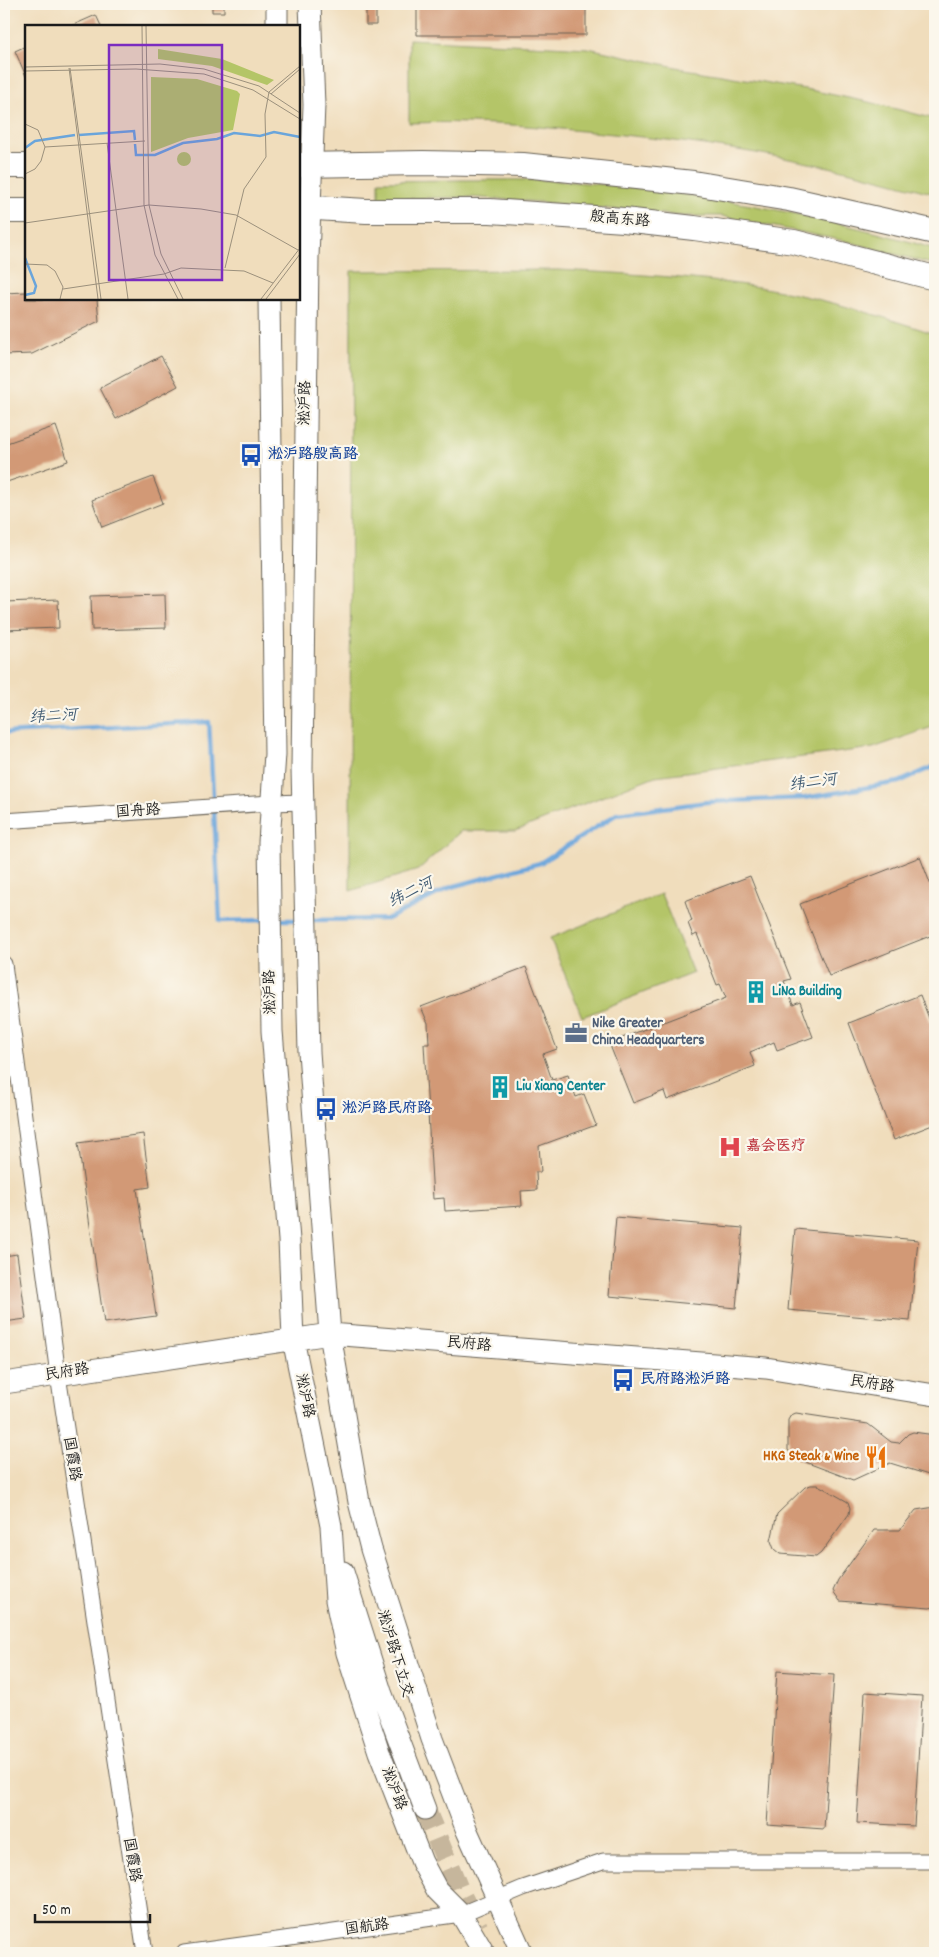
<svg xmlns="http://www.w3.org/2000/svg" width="939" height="1957" font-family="Dekko,'LXGW WenKai TC',sans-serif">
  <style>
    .green { fill: #b4c567; stroke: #687042 }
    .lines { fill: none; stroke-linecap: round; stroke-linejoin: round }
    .stream { stroke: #6aa5db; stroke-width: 4.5 }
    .building { fill: #d29976 }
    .secondary-tunnel { stroke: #c6b69c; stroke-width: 21; stroke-dasharray: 21 11; stroke-linecap: butt }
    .street-casing { stroke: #666054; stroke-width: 17 }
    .secondary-casing { stroke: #666054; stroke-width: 23 }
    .primary-casing { stroke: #666054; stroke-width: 26 }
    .street { stroke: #fff; stroke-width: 15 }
    .secondary { stroke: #fff; stroke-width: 21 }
    .primary { stroke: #fff; stroke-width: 24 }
    .labels { text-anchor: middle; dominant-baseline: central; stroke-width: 4.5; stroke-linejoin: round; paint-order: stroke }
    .street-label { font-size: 15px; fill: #1c1c1c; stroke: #fbf7ec }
    .transit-label { font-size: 15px; font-weight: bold; fill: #164399; stroke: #fbf7ec; text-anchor: start }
    .culture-label { font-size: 15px; font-weight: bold; fill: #0d838f; stroke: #fbf7ec; text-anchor: start }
    .service-label { font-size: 15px; font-weight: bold; fill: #4e5e75; stroke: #fbf7ec; text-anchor: start }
    .health-label { font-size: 15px; font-weight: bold; fill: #be3a42; stroke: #fbf7ec; text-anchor: start }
    .food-label { font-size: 15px; font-weight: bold; fill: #c56008; stroke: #fbf7ec; text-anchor: end }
    .water-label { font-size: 16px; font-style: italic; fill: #3f5a72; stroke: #fbf7ec }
    .inset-river { fill: none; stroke: #6aa5db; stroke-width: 2.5 }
    .inset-road { fill: none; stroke: #9b907c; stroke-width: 1 }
    .view { fill: #7b2cbf; fill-opacity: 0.15; stroke: #7b2cbf; stroke-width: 2.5 }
    .inset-edge { fill: none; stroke: #1c1c1c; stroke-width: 2.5 }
  </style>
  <rect width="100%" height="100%" fill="#fbf7ec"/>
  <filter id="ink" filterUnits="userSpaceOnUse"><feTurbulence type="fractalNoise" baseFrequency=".02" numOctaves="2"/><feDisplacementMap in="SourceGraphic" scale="10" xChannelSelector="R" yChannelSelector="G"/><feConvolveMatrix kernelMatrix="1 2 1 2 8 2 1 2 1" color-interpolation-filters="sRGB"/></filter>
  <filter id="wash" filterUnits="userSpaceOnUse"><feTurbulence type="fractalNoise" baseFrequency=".0096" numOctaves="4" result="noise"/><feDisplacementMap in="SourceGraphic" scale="20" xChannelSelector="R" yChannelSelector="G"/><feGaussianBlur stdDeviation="1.12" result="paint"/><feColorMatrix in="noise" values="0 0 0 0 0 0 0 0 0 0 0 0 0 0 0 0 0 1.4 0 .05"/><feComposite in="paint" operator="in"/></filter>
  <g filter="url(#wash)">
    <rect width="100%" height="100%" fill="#f0ddbc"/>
    <path class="green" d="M409,39L588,48L685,69L805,89L873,103L935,119V194C895,183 855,172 814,164C738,148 660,138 582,131C524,125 467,121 409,123Z
      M463,180C495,180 529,179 561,181C687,190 814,213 935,249V265L850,242L721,216H683L540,202L468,197L379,199V181Z
      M558,270C615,273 672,276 729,283C799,291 869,312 935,334V726L873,748L655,776L515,831H461L418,870L350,891L351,271Z
      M661,894L693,973L582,1017L550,938Z"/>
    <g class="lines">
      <path class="stream" d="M4,733L209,722L220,921L264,920
        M276,920H301
        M311,920L387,919L451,887L540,863L617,814L707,802L805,798L899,782L935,766"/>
    </g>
    <g id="blocks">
      <path class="building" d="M212,4H224V12H212Z
        M366,4H376V25H366Z
        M417,4H586V35H417Z
        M96,15L101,26H71Z
        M26,46V76L15,51Z
        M26,292V299H97L99,321L32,354L4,355V293Z
        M161,356L178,386L116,419L100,388Z
        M56,426L68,461L4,483V444Z
        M153,477L163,503L102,527L92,500Z
        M165,594L166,628L92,630L91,596Z
        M58,600L59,628L4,630V602Z
        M920,857L935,896V934L829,976L800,904Z
        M750,876L791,979L784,981L793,1005L800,1002L813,1037L777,1050L774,1042L750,1052L755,1066L667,1100L664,1091L633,1103L609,1043L726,998L720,984L717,985L697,934L693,936L688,923L692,921L685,901Z
        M526,967L557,1049L543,1054L552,1080L568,1075L576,1097L584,1094L596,1125L539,1146L541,1172H536L537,1190L521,1191L522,1206L445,1211L444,1198L433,1199L424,1044H429L428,1023L421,1007Z
        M920,995L935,1034V1124L894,1140L849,1023Z
        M143,1134L150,1187L137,1189L156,1316L104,1323L78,1143Z
        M616,1217L743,1228L736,1308L609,1296Z
        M795,1229L918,1240L910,1321L788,1310Z
        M17,1254L26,1319L4,1322V1256Z
        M796,1413L868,1424L891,1442L899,1443L908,1434L913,1432L935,1435V1477L890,1463L853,1480L797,1459L792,1455L788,1450V1420L791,1415Z
        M811,1485H818L848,1502L850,1508L849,1514L821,1553L816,1557L780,1554L774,1549L771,1541L777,1514L805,1487Z
        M935,1507V1606L930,1608L840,1601L833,1591L838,1580L874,1530H900L916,1510Z
        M777,1671L834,1675L824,1829L767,1825Z
        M865,1692L922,1696L914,1826L857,1823Z"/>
    </g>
  </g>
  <g filter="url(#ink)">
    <use href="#blocks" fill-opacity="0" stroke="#666054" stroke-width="1"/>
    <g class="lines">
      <path class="secondary-tunnel" d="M425,1809L460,1893L478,1928"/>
      <defs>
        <path id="street" d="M272,803L303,802
          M4,821L271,803
          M4,964L58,1375L145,1953
          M184,1953L461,1914L523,1888L603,1861H935"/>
        <path id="secondary" d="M310,4L314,105L308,257L302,769L309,1052L330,1334L359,1502L371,1549L432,1739L467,1831L522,1953
          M277,26V4
          M269,299L275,754L269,842L272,1031L289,1240L293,1339L331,1526L336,1600L347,1653L379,1752L422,1862L437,1890L461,1914L484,1953
          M4,1383L330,1334L766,1368L935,1395
          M343,1572L381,1692L425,1809"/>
        <path id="primary" d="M299,165L423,163L523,165L693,183L789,199L935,232
          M4,166H26
          M299,207L366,211H490L624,220L694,228L794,242L935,278
          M4,211H26"/>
      </defs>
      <use href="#street" class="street-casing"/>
      <use href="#secondary" class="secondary-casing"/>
      <use href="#primary" class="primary-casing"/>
      <use href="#street" class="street"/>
      <use href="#secondary" class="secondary"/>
      <use href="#primary" class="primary"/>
    </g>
  </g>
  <defs>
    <symbol id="bus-bare" viewBox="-9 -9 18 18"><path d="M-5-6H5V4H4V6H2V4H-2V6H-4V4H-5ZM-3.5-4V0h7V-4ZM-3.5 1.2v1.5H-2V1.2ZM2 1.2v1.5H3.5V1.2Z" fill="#1a4fb4" stroke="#fbf7ec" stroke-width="2.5" paint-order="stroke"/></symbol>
    <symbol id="building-bare" viewBox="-9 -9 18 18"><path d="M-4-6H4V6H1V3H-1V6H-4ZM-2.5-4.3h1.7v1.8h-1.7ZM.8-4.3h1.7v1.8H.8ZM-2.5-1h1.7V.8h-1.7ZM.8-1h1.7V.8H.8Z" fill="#0f9aa8" stroke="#fbf7ec" stroke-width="2.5" paint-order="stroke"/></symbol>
    <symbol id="office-bare" viewBox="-9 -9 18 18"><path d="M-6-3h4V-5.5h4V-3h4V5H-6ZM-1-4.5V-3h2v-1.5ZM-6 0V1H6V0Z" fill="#5c6f8a" stroke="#fbf7ec" stroke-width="2.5" paint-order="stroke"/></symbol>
    <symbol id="hospital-bare" viewBox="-9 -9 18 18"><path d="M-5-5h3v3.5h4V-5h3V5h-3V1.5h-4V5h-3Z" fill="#e0444e" stroke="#fbf7ec" stroke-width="2.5" paint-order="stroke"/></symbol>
    <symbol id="restaurant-bare" viewBox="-9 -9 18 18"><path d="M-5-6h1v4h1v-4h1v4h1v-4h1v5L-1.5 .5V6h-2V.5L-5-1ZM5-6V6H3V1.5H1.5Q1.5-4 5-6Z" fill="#e8710a" stroke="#fbf7ec" stroke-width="2.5" paint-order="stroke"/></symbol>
  </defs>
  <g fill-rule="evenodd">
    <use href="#bus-bare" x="235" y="439" width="32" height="32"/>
    <use href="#building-bare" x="740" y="976" width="32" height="32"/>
    <use href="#office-bare" x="560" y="1017" width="32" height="32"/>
    <use href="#building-bare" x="484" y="1071" width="32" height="32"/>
    <use href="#bus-bare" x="310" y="1093" width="32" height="32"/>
    <use href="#hospital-bare" x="714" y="1131" width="32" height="32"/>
    <use href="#bus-bare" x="607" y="1364" width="32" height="32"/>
    <use href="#restaurant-bare" x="860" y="1441" width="32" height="32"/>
  </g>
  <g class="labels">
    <g class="street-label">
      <text transform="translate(620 220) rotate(5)">殷高东路</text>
      <text transform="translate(306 403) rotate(-89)">淞沪路</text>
      <text transform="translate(138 812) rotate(-4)">国舟路</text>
      <text transform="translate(271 992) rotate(-91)">淞沪路</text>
      <text transform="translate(469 1345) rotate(5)">民府路</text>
      <text transform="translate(67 1373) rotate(-9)">民府路</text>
      <text transform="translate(872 1385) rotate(9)">民府路</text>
      <text transform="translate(304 1396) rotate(79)">淞沪路</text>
      <text transform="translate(71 1459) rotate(81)">国霞路</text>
      <text transform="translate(394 1654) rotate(73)">淞沪路下立交</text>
      <text transform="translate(393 1789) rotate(69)">淞沪路</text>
      <text transform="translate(131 1860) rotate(81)">国霞路</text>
      <text transform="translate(367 1928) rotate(-8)">国航路</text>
    </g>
    <g class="transit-label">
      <text x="268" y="455">淞沪路殷高路</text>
      <text x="342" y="1109">淞沪路民府路</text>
      <text x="640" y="1380">民府路淞沪路</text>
    </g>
    <g class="culture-label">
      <text x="772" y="992">LiNa Building</text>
      <text x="516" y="1087">Liu Xiang Center</text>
    </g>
    <g class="service-label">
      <text x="592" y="1024">Nike Greater<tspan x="592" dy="17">China Headquarters</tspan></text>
    </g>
    <g class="health-label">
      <text x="746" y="1147">嘉会医疗</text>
    </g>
    <g class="food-label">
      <text x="859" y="1457">HKG Steak &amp; Wine</text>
    </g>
    <g class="water-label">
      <text transform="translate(53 717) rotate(-3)">纬二河</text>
      <text transform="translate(813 783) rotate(-7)">纬二河</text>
      <text transform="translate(411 893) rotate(-26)">纬二河</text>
    </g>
  </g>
  <g transform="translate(25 25)">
    <rect width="275" height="275" fill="#f0ddbc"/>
    <path d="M133,24L197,34L249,55L242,60L187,41L133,34ZM126,52L172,54L212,66L215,69L208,105L163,113L126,127ZM152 134a7 7 0 1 1 14 0a7 7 0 1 1-14 0Z" fill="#b4c567"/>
    <path class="inset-river" d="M54,110L109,106L110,115M110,119L111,130H130L158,118L192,114L209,108L235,111L249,107L275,112M0,123L10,116L50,110M0,233L11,261L9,268L0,270"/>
    <path class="inset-road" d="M117,1L119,180L130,230L153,274M121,1L124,180L136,229L158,274M0,42L135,39L179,44L234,61L275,88M44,43L73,274M45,43L76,274M0,46L111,44L179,49L228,65L275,94M246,69L275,44M0,99L13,105L20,122L16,136L10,144L0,149M82,118L103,274M20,122L120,116M0,198L124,180L176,184L211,190L273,225M0,239L22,240L30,246L38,262L35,274M200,243L219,164L241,132L240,89L244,67L275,41M38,264L139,249L156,243L219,246L248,258M236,274L275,223M241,274L275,229"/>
    <path class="view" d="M84,20H197V255H84Z"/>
    <rect width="275" height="275" class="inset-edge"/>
  </g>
  <rect width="939" height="1957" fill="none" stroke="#fbf7ec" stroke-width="20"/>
  <path d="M35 1914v8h115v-8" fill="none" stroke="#1c1c1c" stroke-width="2.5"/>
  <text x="42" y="1914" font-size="15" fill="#1c1c1c" stroke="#fbf7ec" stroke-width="4" paint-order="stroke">50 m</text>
</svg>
